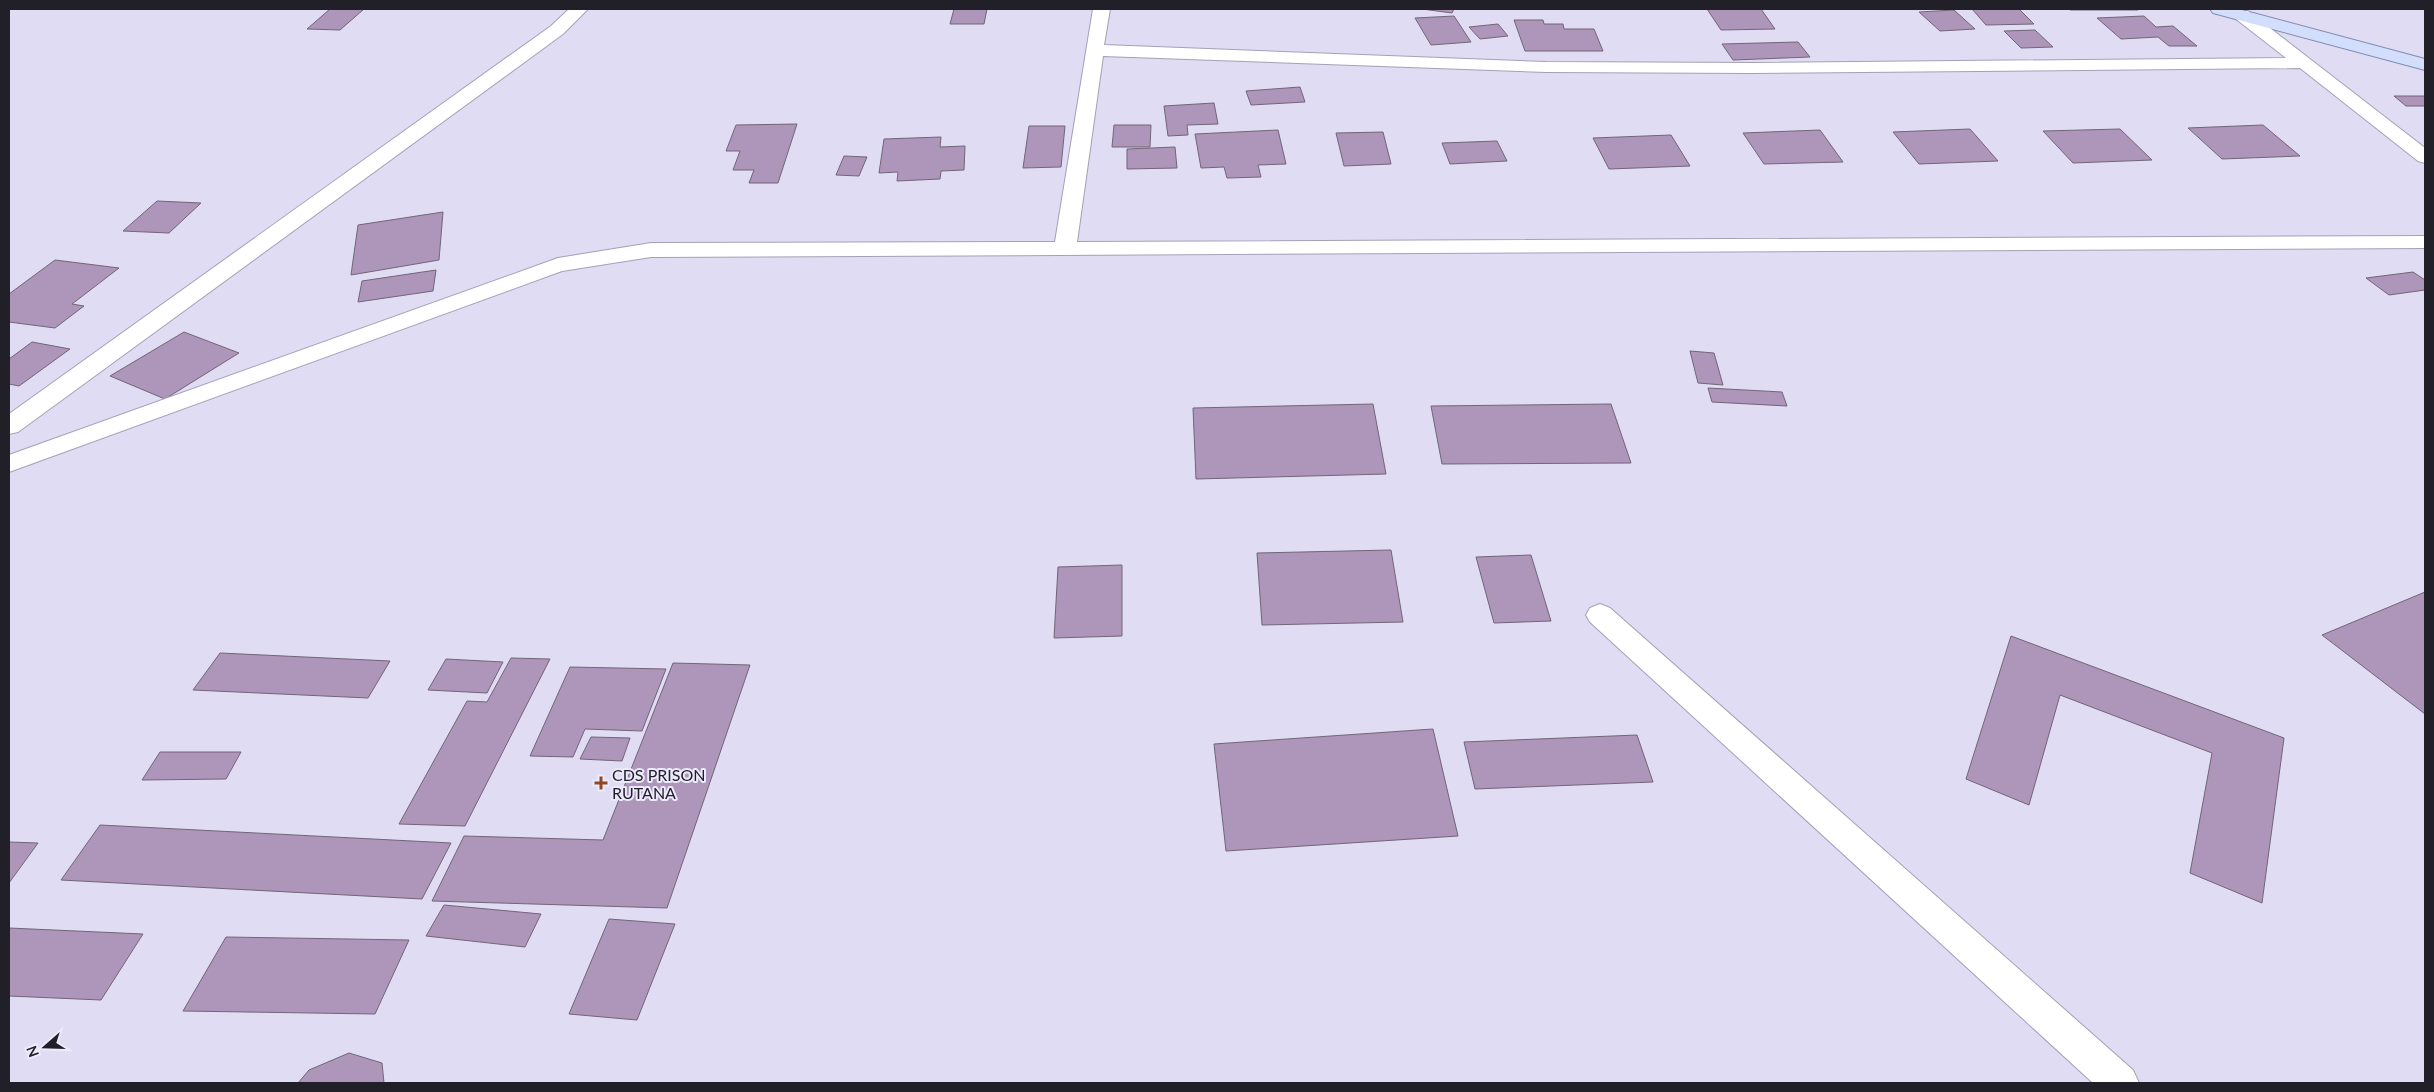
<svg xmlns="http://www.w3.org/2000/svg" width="2434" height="1092" font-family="Lato,sans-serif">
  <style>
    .building { fill: #ae95ba; stroke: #726577 }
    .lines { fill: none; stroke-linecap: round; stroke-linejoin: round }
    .minor-casing { stroke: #a4a1b7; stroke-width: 2 }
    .major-casing { stroke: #818db0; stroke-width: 2 }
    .minor { fill: #fff; fill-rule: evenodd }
    .major { fill: #d3ddfc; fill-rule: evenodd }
    .poi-dot { fill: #904a23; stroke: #eceafc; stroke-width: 2 }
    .labels { text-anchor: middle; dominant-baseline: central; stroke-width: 4; stroke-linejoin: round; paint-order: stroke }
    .poi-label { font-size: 16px; fill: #212028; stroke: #eceafc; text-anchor: start }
  </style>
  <rect width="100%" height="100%" fill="#dfdcf3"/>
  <path class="building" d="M330,9H364L340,30L307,29Z
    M954,9H987L984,24H950Z
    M1422,9H1454L1452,13Z
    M1707,9H1761L1775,29L1721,30Z
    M1972,9H2019L2034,24L1986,25Z
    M2069,9H2137L2138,10H2070Z
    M1954,10L1975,29L1940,31L1919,12Z
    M1454,16L1471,42L1431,45L1415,18Z
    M2144,16L2156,27L2173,26L2197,46H2169L2158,37L2121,39L2097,18Z
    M1514,20H1543L1544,24H1563L1564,29H1594L1603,51H1525Z
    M1498,24L1508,36L1480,39L1469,27Z
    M2035,30L2053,47L2021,48L2004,31Z
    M1798,42L1810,57L1733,60L1722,44Z
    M1300,87L1305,102L1251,105L1246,91Z
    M2394,96H2425V106H2406Z
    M1214,103L1218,124L1187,125L1188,135L1168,136L1164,106Z
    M797,124L778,183H749L754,170H733L740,151H726L736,125Z
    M1114,125H1151L1150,147H1112Z
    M2263,125L2300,156L2222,159L2188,128Z
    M1029,126H1065L1061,167L1023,168Z
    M1970,129L1998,161L1919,164L1893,132Z
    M2120,129L2152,160L2073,163L2043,131Z
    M1278,130L1286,164L1258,165L1261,177L1227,178L1224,167L1201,168L1195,134Z
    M1820,130L1843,162L1764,164L1743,133Z
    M1383,132L1391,164L1344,166L1336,133Z
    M1671,135L1690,166L1609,169L1593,138Z
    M941,137L940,147L965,146L964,170L941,171L940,179L897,181L898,172L879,173L884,139Z
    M1497,141L1507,161L1450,164L1442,143Z
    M1175,147L1177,168L1127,169V149Z
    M844,156L867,157L859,176L836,175Z
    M157,201L201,203L169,233L123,231Z
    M443,212L439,260L351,275L358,225Z
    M55,260L119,268L72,304L84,306L55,328L9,322V294Z
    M436,270L433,291L358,302L362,281Z
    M2413,272L2425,280V290L2389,295L2366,278Z
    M184,332L239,353L165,399L110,376Z
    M32,342L70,349L19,386L9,384V359Z
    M1690,351L1714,353L1723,385L1698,383Z
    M1708,388L1782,392L1787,406L1712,402Z
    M1373,404L1386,474L1196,479L1193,408Z
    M1611,404L1631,463L1442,464L1431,406Z
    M1391,550L1403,622L1262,625L1257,553Z
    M1531,555L1551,621L1494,623L1476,557Z
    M1122,565V636L1054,638L1058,567Z
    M2425,592V714L2322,635Z
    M2011,636L2284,738L2262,903L2190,873L2212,753L2060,695L2029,805L1966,779Z
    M220,653L390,661L368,698L193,690Z
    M511,658L550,659L465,826L399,824L467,701L487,702Z
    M446,659L503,662L487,693L428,690Z
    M673,663L750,665L667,908L432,901L464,836L603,840Z
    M570,667L666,669L642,731L585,729L573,757L530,756Z
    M1433,729L1458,836L1226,851L1214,744Z
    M1637,735L1653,782L1475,789L1464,742Z
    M591,737L630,738L622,761L580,759Z
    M160,752H241L226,779L142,780Z
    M100,825L451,843L422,899L61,880Z
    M9,842L38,843L9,883Z
    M444,905L541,914L525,947L426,936Z
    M609,919L675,924L637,1020L569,1014Z
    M9,928L143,934L101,1000L9,996Z
    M226,937L409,940L375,1014L183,1011Z
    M349,1053L382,1063L384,1083H298L309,1070Z"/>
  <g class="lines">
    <defs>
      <path id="minor" d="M569,9H588L563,34L18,432L9,434V414L551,26Z
        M1093,9H1110L1104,45L1546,62L1752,63L2286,58L2236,19L2233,15L2236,11H2248L2425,148V163L2418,161L2300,68L1752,73L1546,72L1103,56L1077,242L2425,236V248L651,257L562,271L9,472V455L558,258L651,243L1055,242Z
        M1600,604L1610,608L2133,1070L2139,1083H2093L1590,622L1586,615L1590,608Z"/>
      <path id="major" d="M2210,9H2238L2425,59V70L2213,13Z"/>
    </defs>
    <use href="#minor" class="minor-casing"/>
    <use href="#major" class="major-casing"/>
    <use href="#minor" class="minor"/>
    <use href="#major" class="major"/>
  </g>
  <path class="poi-dot" d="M598.5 775.5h5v5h5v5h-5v5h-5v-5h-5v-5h5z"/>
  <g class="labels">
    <g class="poi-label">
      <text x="612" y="774">CDS PRISON<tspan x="612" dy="18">RUTANA</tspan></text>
    </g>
  </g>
  <rect width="2434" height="1092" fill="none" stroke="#212028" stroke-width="20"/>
  <g transform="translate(45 1047) rotate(250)" stroke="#eceafc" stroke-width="4" paint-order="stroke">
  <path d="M0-4L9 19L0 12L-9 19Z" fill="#212028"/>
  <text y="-8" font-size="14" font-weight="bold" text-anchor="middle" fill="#212028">N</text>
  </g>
</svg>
